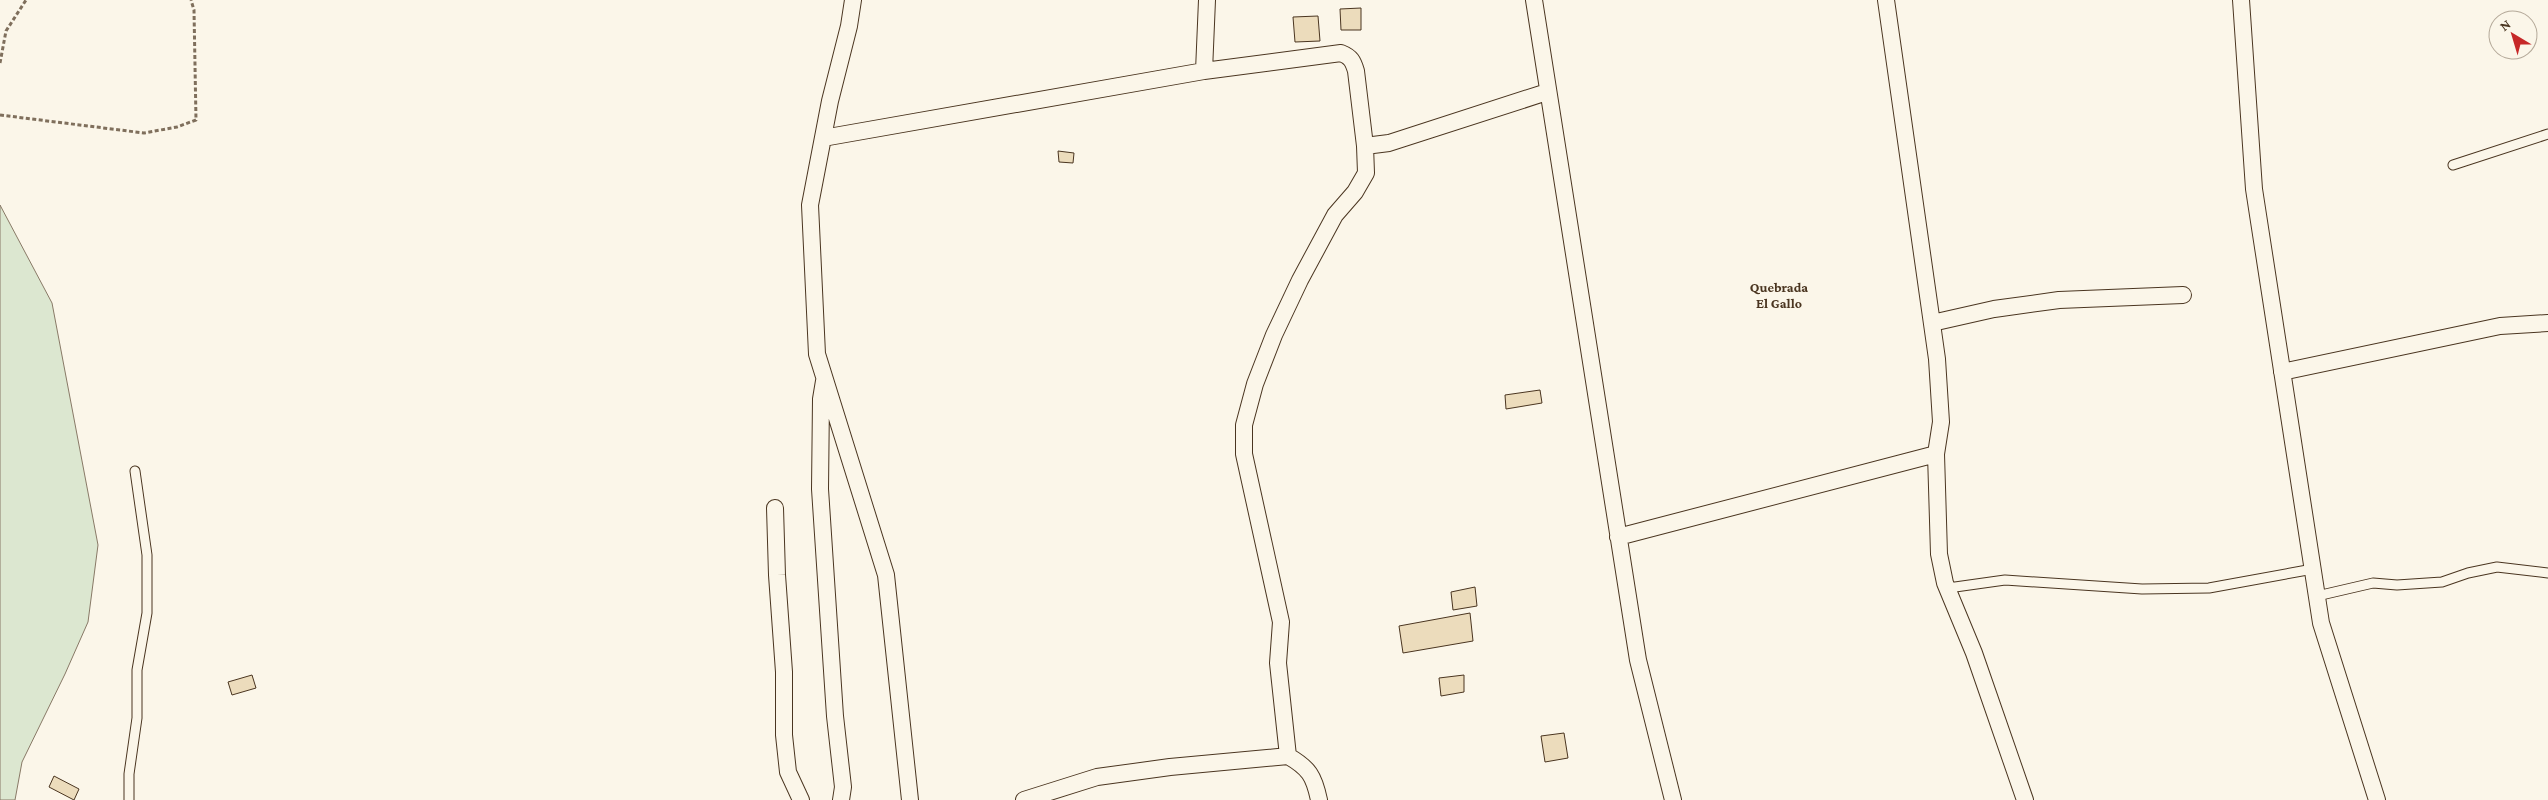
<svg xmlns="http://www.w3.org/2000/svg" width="2548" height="800" font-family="'Crimson Pro',serif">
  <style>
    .green { fill: #dce7d0; stroke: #887966 }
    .building { fill: #ecdcbc; stroke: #4a3520 }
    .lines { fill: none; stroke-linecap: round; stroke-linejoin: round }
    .lane-casing { stroke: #4a3520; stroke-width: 11 }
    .street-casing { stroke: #4a3520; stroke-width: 18 }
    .path { stroke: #7f6f5c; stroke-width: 3; stroke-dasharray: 4 2.5; stroke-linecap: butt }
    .lane { stroke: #fbf6e9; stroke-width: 9 }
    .street { stroke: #fbf6e9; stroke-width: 16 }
    .labels { text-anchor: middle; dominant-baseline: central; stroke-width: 4; stroke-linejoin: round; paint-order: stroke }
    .neighbourhood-label { font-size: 14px; font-weight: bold; fill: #4a3520; stroke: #fbf6e9 }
  </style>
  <rect width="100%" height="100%" fill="#fbf6e9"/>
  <path class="green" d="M0,205L52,303L98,545L88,622L65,674L22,762L15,800H0Z"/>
  <path class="building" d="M1361,8V30H1341L1340,9Z
    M1318,16L1320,41L1295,42L1293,17Z
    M1058,151L1074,153L1073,163L1059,162Z
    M1540,390L1542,403L1506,409L1505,395Z
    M1475,587L1477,606L1453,610L1451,592Z
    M1470,613L1473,641L1403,653L1399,626Z
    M252,675L256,688L232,695L228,682Z
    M1464,675V692L1441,696L1439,678Z
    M1564,733L1568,758L1545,762L1541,736Z
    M54,776L79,789L74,800L49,787Z"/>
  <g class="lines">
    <defs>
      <path id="lane" d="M2453,165L2548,134
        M1948,588L2005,580L2142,589L2209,588L2313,569
        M2317,596L2373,583L2397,585L2442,582L2468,573L2497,567L2548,573
        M129,800V774L137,718V670L147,613V555L135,471"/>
      <path id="street" d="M853,0L849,26L830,101L810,205L817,354L886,575L910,800
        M1534,0L1638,660L1673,800
        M1886,0L1937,359L1941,422L1936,454L1939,554L1945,583L1974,653L2025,800
        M2241,0L2254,189L2321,623L2377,800
        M1204,71L1207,0
        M823,138L1204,71L1341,53C1351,57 1353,61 1356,71L1365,146L1389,143L1547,92
        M1932,323L1994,309L2059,300L2183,295
        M2282,372L2500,326L2548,323
        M824,381L821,399L820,489L835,716L843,787L841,800
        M775,508L777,575L784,672V735L788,772L801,800
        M1618,537L1936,454
        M1288,756L1278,663L1281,622L1244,454V425L1255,384L1274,335L1300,280L1335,215L1355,192L1366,173L1365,146
        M1024,800L1097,777L1170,767L1288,756C1309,768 1314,776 1319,800"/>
    </defs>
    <use href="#lane" class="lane-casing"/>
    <use href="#street" class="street-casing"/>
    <path class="path" d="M0,63L6,31L26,0
      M0,115L144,133L177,127L196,120L194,10L191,0"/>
    <use href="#lane" class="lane"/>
    <use href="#street" class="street"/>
  </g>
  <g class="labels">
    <g class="neighbourhood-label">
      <text x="1779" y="287">Quebrada<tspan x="1779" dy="16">El Gallo</tspan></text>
    </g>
  </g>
  <g transform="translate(2513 35) rotate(322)"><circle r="24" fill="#fbf6e9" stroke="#b4a999"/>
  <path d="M0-4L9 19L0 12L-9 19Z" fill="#c62828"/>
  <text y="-8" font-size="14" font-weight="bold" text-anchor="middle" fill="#4a3520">N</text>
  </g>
</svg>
